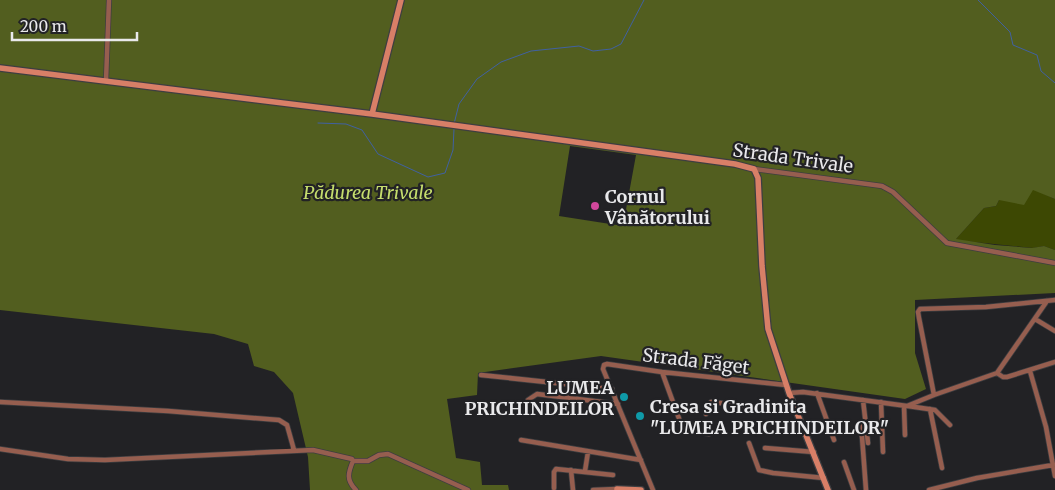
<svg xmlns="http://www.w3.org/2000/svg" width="1055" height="490" font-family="Merriweather,serif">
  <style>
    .green { fill: #3d4803 }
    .forest { fill: #525e1f; fill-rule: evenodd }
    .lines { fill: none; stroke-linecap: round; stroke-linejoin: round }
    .stream { stroke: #4061a2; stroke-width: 1 }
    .street-casing { stroke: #3e3e41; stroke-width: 6 }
    .secondary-casing { stroke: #3e3e41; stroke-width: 8 }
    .street { stroke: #965e4f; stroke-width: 4.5 }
    .secondary { stroke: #d87f67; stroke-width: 5.5 }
    .hotel-dot { fill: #d1479c; stroke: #222225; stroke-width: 2 }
    .culture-dot { fill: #0f9aa8; stroke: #222225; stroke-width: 2 }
    .labels { text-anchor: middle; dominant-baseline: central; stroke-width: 4.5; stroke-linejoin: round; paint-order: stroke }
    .street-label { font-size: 18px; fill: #e9e9eb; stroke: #222225 }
    .park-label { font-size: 18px; font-style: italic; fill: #c5dd6d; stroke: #222225 }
    .poi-label { font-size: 18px; font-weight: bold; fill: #e9e9eb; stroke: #222225; text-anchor: start }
  </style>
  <rect width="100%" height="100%" fill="#222225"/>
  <path class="green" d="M1033,189L1055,199V250L1044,246L1033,248L955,240L984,208L996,206L999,200Z"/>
  <path class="forest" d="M0,0H1055V199L1033,190L1024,205L999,200L996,206L984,208L956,239L995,245L1032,248L1044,246L1055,250V293L915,300V353L926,389L905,399L601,356L478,373L477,395L447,399L456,458L480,462L482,485H508L509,490H310L308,457L293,393L274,372L254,366L248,344L214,334L0,310ZM570,146L636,155L623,226L559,216Z"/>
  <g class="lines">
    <path class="stream" d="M978,0L1010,32L1013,45L1037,55L1041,71L1055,83
      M318,123L346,124L362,130L378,154L428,177L445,173L453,150L454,129
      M454,124L459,104L477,79L501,62L531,51L579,46L593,51L611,49L621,44L644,0"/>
    <defs>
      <path id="street" d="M106,81L109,0
        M754,169L882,186L893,192L947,243L1055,263
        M1035,319L1055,331
        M1030,371L1046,427L1055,476
        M662,372L681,424L684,429L709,434
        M997,373L1047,301
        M997,373L1003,377H1007L1055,362
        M481,375L612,389
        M789,393L803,392L907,406L934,395L997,373
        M817,393L834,440
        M934,395L919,318L918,312L920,309L986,307L1055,300
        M528,400L537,394L618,404
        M863,400L868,443
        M0,402L168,411L279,420L287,425L294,450
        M881,402L883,452
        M904,406L905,435
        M908,406L935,410L950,425
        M930,409L942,468
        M706,414L708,405L711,402L797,411
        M861,423L866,490
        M521,440L641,460
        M749,443L759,470L773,473L824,478
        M765,448L814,452
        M0,449L68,459L105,460L313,450L352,459L353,461H368L379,455L388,454L468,490
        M353,461C348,473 346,480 356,490
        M844,462L854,490
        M571,470L573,490
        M585,471L588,452
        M554,488V472L556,469L613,475
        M593,490L617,489
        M653,490L603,369L604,365L607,364L662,372L786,385
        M929,490L977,478L1053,465"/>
      <path id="secondary" d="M0,68L372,114L735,164L754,169L758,178L762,266L768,329L789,393L828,490
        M372,114L401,0
        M617,489L641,490"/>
    </defs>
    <use href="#street" class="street-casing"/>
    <use href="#secondary" class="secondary-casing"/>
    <use href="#street" class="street"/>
    <use href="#secondary" class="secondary"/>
  </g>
  <circle class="hotel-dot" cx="595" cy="206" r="5"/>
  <g class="culture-dot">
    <circle cx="624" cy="397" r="5"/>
    <circle cx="640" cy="416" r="5"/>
  </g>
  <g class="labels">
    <g class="street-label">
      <text transform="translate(793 158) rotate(8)">Strada Trivale</text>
      <text transform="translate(696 361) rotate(7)">Strada Făget</text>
    </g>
    <g class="park-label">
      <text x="368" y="192">Pădurea Trivale</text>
    </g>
    <g class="poi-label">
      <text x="605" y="196">Cornul<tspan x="605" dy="21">Vânătorului</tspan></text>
      <text x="614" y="387" text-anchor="end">LUMEA<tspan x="614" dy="21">PRICHINDEILOR</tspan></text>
      <text x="650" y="406">Cresa si Gradinita<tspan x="650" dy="21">"LUMEA PRICHINDEILOR"</tspan></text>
    </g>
  </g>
  <path d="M12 32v8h125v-8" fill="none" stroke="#e9e9eb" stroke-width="2.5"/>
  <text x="20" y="32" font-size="15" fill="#e9e9eb" stroke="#222225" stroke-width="4" paint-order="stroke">200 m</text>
</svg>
